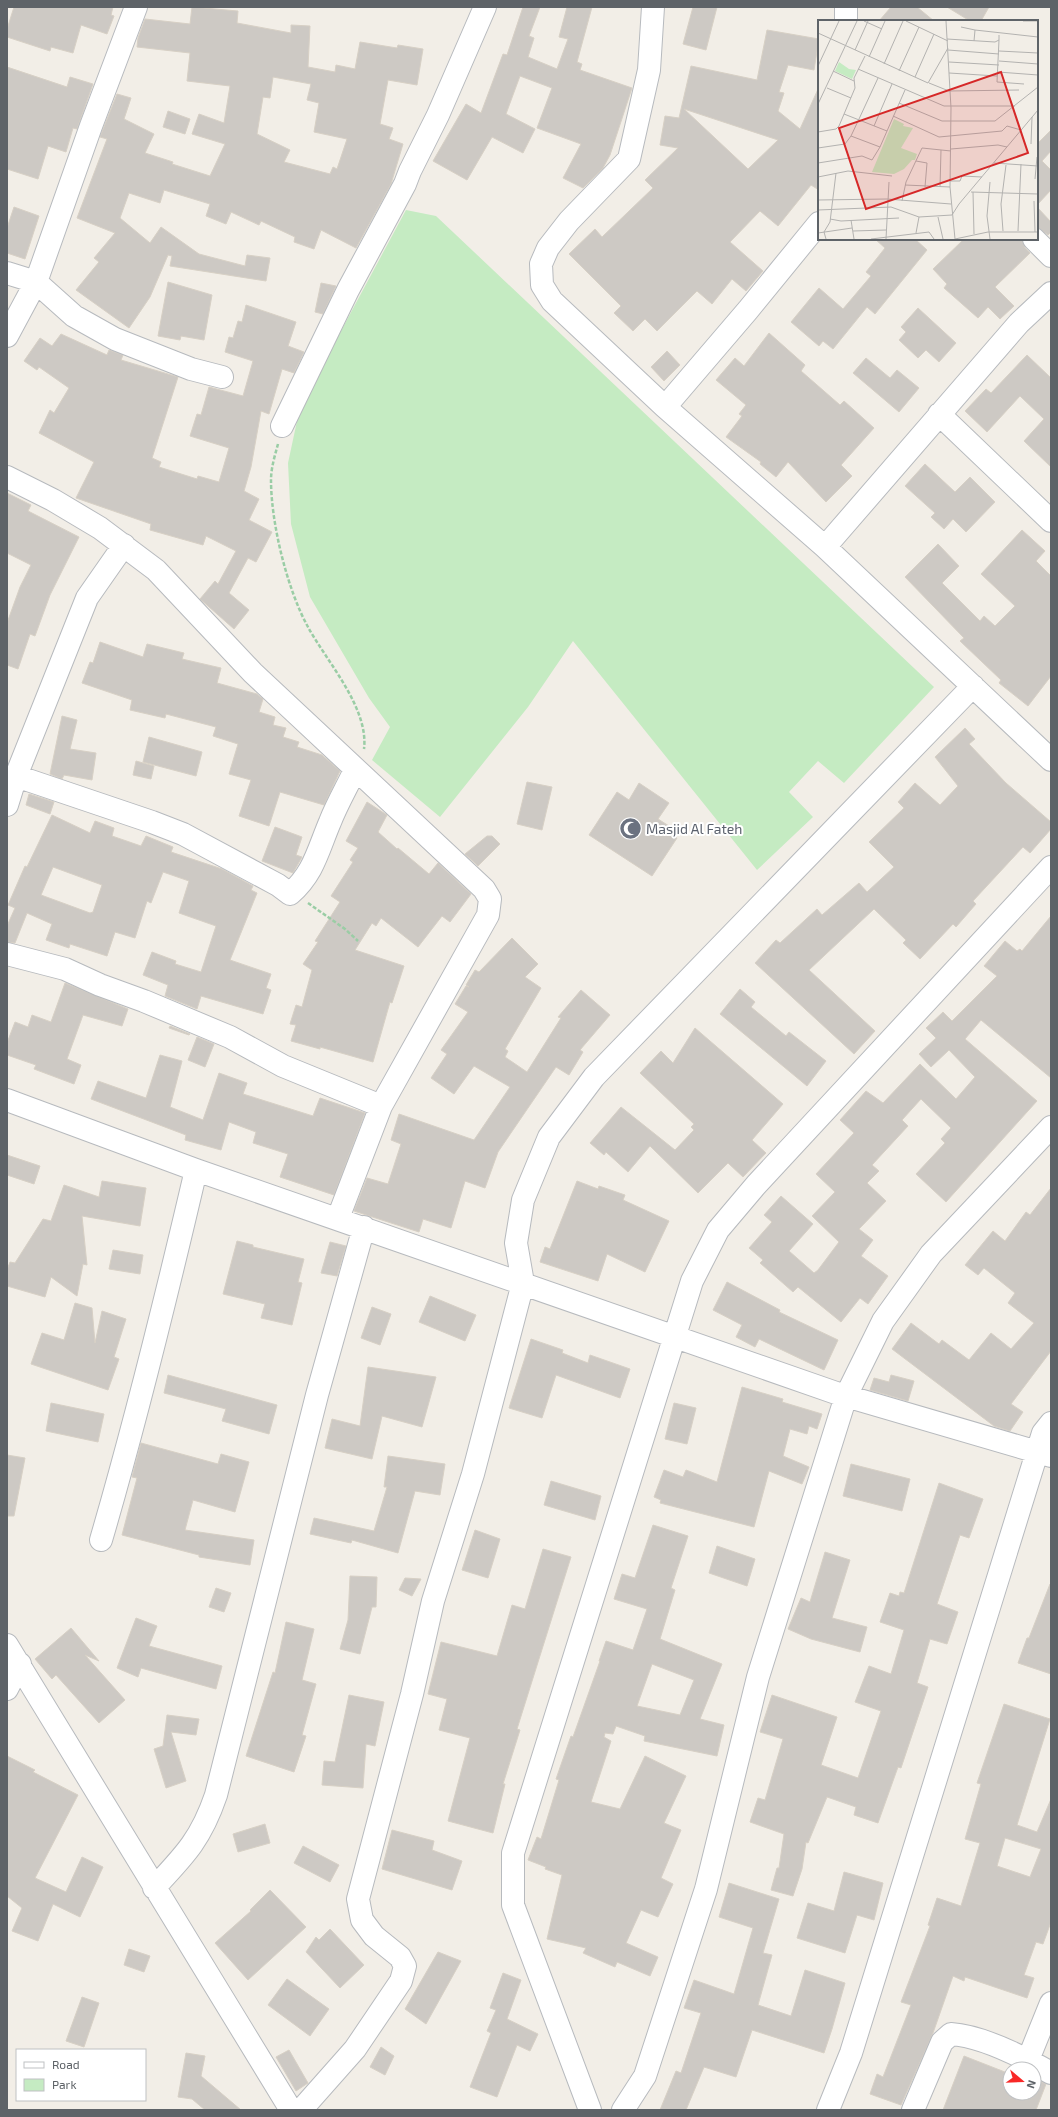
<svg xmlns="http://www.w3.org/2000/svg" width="1058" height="2117" font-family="'Exo 2',sans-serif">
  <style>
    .green { fill: #c5ebc2 }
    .building { fill: #cdc9c4; stroke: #d7d0c5; fill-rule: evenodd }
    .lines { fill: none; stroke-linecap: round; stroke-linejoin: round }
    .minor-casing { stroke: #b7babe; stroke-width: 24 }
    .path { stroke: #9acda5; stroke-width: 2.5; stroke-dasharray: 4 2; stroke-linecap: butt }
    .minor { stroke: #fff; stroke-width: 22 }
    .labels { text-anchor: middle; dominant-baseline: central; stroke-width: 4; stroke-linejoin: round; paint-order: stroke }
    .worship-label { font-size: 14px; fill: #5b616d; stroke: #fff; text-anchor: start }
    .inset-road { fill: none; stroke: #b3b2b0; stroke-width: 1 }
    .view { fill: #d62828; fill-opacity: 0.15; stroke: #d62828; stroke-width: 2 }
    .inset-edge { fill: none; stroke: #5e6368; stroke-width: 2 }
  </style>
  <rect width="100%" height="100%" fill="#f2eee7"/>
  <path class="green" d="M406,210L436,216L934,687L844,783L818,761L789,792L813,817L757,870L573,641L528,707L440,817L372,760L390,727L369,698L310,597L291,524L288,463L300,407Z"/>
  <path class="building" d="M14,7H113L111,15L114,16L107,34L81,25L73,53L51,47L50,51L7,37V29Z
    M192,7L238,11L237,23L291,33V25L310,26L308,67L335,72L336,65L355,69L360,42L397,48L398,45L423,49L417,85L388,80L380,124L393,128L389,139L403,144L391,184L356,248L321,230L314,249L294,242L295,237L261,221L259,225L231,212L226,224L206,216L210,204L164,190L160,203L129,193L120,218L150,243L161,227L199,254L245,266L247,255L270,258L266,281L170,266L172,256L168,255L150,297L129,328L76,290L99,262L94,258L115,233L77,218L107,139L100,137L117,94L131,98L124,119L154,134L145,153L173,162L172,164L210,176L225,144L192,134L199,114L224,123L230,86L187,81L190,53L137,47L138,38L145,19L190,24ZM273,77L311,84L307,100L319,103L314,132L347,139L337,169L333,167L330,174L284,162L290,150L257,134L263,97L270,98Z
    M523,7H540L529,36L534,38L528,57L557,69L568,39L559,37L567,7H592L577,62L582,64L580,70L632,88L610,155L603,168L583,188L563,178L581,144L537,128L552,88L520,76L506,114L535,129L523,153L492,137L467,180L433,161L466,104L481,113L503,54L507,55Z
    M693,7H717L706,50L683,44Z
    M891,7H917L934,21H879Z
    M947,7H989L981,21H970Z
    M767,30L819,39L814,70L788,65L779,92L784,93L778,111L800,129L819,87V190L811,185L778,226L760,211L730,242L763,271L746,291L732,279L712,304L697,291L657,331L645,319L633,331L614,313L621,306L569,254L595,229L602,237L653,188L645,180L678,148L660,145L665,116L679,118L691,66L757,80ZM684,109L778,140L748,169Z
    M7,67L67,87L70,77L93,84L77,129L73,128L66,152L48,146L38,179L7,169Z
    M168,111L190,119L185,134L163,127Z
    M1051,130V151L1042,161L1051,170V190L1037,205V144Z
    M14,207L39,216L25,259L7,253V228Z
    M1037,207L1051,222V232L1048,235L1037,227Z
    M875,239H915L927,250L875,314L867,307L833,349L823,341L819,346L791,322L819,288L843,309L871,276L866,272L885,248Z
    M964,239H1022L1025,248L1030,253L995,287L1014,306L1000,319L988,307L978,318L944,288L947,284L933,269Z
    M168,282L212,295L204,340L181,336L180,340L158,336Z
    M321,283L336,286L323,314L315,312Z
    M246,305L296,322L288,346L304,352L294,373L282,369L269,414L261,411L251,467L244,491L259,499L249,520L272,532L256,562L248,558L229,593L249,610L234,629L200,599L215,581L218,584L236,551L206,536L203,545L150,530L151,524L76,498L94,462L39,433L50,410L54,413L69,388L39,367L37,370L24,361L40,338L52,346L61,334L107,355L109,350L123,355L121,360L178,377L152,458L161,462L159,467L197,479L198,476L219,482L229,448L190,436L197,414L201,415L209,387L243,396L253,361L225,352L229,337L233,338L238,321L242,322Z
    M918,308L956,343L939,362L926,350L918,358L899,340L906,332L901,327Z
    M769,333L805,365L801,371L840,405L844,401L874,428L841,465L852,476L826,502L788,462L776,477L760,464L761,462L726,437L742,416L739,414L746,405L716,380L735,358L744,366Z
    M667,351L680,365L664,381L651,367Z
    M1027,355L1051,378V467L1024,441L1044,419L1020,396L987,432L965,411L986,389L991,393Z
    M866,358L890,378L897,370L919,388L899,412L853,373Z
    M925,464L955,492L970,477L995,502L966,532L953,519L944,529L931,517L935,513L905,486Z
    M7,493L31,505L28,511L79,537L50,595L35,636L30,634L18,669L7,665V623L20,587L31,565L7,553Z
    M1022,530L1045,551L1036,561L1051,576V676L1028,706L999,683L1001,680L960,641L964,638L905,577L938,544L959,566L942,583L980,621L984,616L995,626L1015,606L981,574Z
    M100,642L143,657L147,644L184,653L182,659L221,668L217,683L257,694L263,699L259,712L275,717L273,725L286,728L283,737L299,742L297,747L322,755L340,771L324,805L280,792L269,826L239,816L251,780L229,774L238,744L213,736L216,727L166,714L165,718L130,710L132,700L82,683L90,662L93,663Z
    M62,716L77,720L70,749L96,753L92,780L64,775L62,779L50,774Z
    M965,728L975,739L969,744L1006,783L1051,822V829L1030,853L1023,847L973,901L976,904L956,927L953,924L920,959L903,943L906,940L874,909L809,970L875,1031L854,1054L755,963L776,940L780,943L817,909L822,915L859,883L867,892L894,867L869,842L904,808L898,802L915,783L940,805L958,786L935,757Z
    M149,737L202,752L196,776L143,762Z
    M136,761L154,766L151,779L133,775Z
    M527,782L552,787L542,830L517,824Z
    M639,783L669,803L658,819L669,826L666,831L677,838L652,876L589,835L617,792L629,800Z
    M29,794L54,802L50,814L26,805Z
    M367,802L387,815L378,832L397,849L398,848L429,874L438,863L471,894L450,922L442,916L418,947L381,918L376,926L372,923L355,950L404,966L392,1003L390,1002L373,1062L320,1047V1049L291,1041L296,1025L290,1024L296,1005L302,1007L312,970L303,964L318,942L315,941L340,902L331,896L353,862L350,860L358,848L346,841Z
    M52,815L90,833L95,821L114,828L112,836L141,846L146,836L173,847L171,852L222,869L253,886L251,890L257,893L230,960L271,974L266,988L271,990L263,1014L201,996L197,1009L165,996L168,985L143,975L152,952L176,961L175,964L201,972L216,926L179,913L189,881L163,872L151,903L147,901L135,938L115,932L107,956L70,944L69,948L46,940L52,924L27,913L15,943L7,942V926L15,908L8,905L25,866L27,867ZM53,867L102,885L93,912L90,913L41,895Z
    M275,827L302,837L296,855L302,857L293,873L262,861Z
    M487,836H492L500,844L478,866L465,854Z
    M1051,916V1078L981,1020L965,1039L1037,1101L946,1202L916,1174L945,1143L941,1139L951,1128L921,1099L902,1120L908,1126L872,1165L879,1171L867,1183L886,1201L859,1229L873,1240L861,1256L888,1276L868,1304L860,1298L841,1322L798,1287L793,1292L760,1263L763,1260L749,1248L772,1222L764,1215L781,1196L813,1224L789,1251L814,1273L818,1270L839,1242L812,1216L835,1192L816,1174L854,1133L840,1120L866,1091L883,1103L920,1064L956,1099L975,1077L949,1050L931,1067L919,1054L936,1038L926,1028L943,1012L952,1021L997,976L984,966L1005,941L1017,951L1020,949L1022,951Z
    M512,938L538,964L525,977L541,988L505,1049L508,1051L505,1057L527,1072L561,1018L558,1017L581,990L610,1015L580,1050L583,1052L569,1075L556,1067L498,1152L485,1188L465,1181L451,1228L423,1219L419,1232L354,1211L367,1178L388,1184L401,1144L391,1140L399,1114L474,1140L510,1087L474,1066L454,1094L431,1078L447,1054L441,1050L468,1012L455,1004L466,986L469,987L466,985L475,970L479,972Z
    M65,983L128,1009L122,1026L83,1015L67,1059L81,1065L74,1084L34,1069L36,1065L7,1055V1043L15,1022L28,1027L32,1015L51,1022Z
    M740,989L755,1002L751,1007L786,1036L789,1032L826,1061L807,1086L720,1014Z
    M170,1026L190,1034L189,1035L169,1028Z
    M695,1028L783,1104L752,1140L766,1153L743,1177L728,1163L698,1193L650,1146L628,1172L606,1152L604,1155L590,1143L621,1107L675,1150L694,1130L691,1127L694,1124L640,1073L661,1051L673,1063Z
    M197,1037L214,1044L205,1067L188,1060Z
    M160,1055L182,1061L170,1107L203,1120L219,1073L247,1083L243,1094L313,1116L320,1098L365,1113L334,1195L280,1177L288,1154L253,1143L256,1132L229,1122L221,1150L185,1140L186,1135L91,1099L98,1081L146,1098Z
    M7,1155L40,1166L34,1184L7,1175Z
    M102,1181L146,1188L140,1226L82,1216L87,1265L83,1264L77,1296L51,1277L45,1297L7,1286V1270L10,1262L15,1263L43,1219L51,1221L64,1185L99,1197Z
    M577,1181L598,1189L599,1186L625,1195L623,1200L669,1221L645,1272L607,1254L598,1281L540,1262L545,1247L550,1249Z
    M1051,1188V1351L1011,1404L1023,1412L1010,1431L994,1426L892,1349L911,1323L939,1344L942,1340L969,1360L991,1333L1011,1349L1034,1323L1008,1303L1015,1293L984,1268L978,1275L965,1265L993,1231L1005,1241L1026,1212L1030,1215Z
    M237,1241L253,1245V1247L304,1259L298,1282L302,1283L292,1325L261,1318L265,1304L223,1294Z
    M330,1242L346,1246L337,1276L321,1273Z
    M113,1250L143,1255L140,1274L109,1269Z
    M727,1282L780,1310L779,1312L838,1340L824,1370L759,1339L755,1347L736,1337L742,1325L713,1310Z
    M430,1296L476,1315L465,1341L419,1322Z
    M75,1303L92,1308L95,1343L102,1311L126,1319L114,1357L119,1359L108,1390L31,1364L42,1333L64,1340Z
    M372,1307L391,1314L380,1345L361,1338Z
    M531,1339L563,1350L562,1353L588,1363L590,1355L630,1369L620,1398L556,1375L542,1418L509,1408Z
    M368,1367L436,1377L422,1427L382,1416L372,1459L325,1448L332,1419L360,1426Z
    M168,1375L277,1405L269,1434L222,1421L226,1409L164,1393Z
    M891,1375L914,1381L908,1401L870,1390L874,1378L889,1382Z
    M742,1387L783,1399L782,1402L822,1414L817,1429L809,1426L807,1434L790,1429L783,1456L809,1467L802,1484L769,1471L754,1527L660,1503L661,1500L654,1497L664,1470L683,1477L686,1470L717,1482Z
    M51,1403L104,1414L98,1442L46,1431Z
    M674,1403L696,1408L687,1444L665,1439Z
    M141,1443L218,1464L221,1454L249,1462L235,1512L193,1500L185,1530L254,1540L250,1565L199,1557V1555L122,1535L137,1478L132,1477Z
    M7,1455L25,1458L14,1516H7Z
    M388,1456L445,1464L440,1495L415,1491L398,1553L352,1540L351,1543L310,1534L314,1518L374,1531L387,1487H384Z
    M851,1464L910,1479L902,1511L843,1496Z
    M551,1481L601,1496L595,1520L544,1505Z
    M939,1483L983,1499L969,1538L960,1535L937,1604L958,1612L947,1644L930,1639L917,1683L928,1687L901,1768L898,1767L878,1823L854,1815L856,1807L827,1797L808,1843L806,1842L802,1869L793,1896L771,1890L777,1868H779L784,1834L750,1822L758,1798L765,1800L783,1739L760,1732L772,1695L837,1717L821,1765L858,1778L881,1711L855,1702L869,1666L891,1674L904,1630L880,1622L890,1593L899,1596L900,1592L904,1593Z
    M653,1525L688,1536L671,1588L675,1590L660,1639L722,1664L700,1719L724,1725L717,1756L644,1741L645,1736L616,1726L613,1734L605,1733L604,1737L611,1741L591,1802L620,1809L645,1756L686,1776L664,1823L681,1830L661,1878L673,1884L658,1917L641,1910L626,1943L658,1957L650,1976L617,1962L615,1967L583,1953L586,1948L547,1939L562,1875L545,1869L546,1867L528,1860L537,1837L541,1839L559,1780L556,1779L571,1736L573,1737L600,1661H599L606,1641L633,1650L647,1609L614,1599L622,1574L635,1578ZM652,1664L694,1680L680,1715L637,1706Z
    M475,1530L500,1539L488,1578L462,1570Z
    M717,1546L755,1559L747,1586L709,1573Z
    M543,1549L571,1557L517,1729L520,1730L503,1784H505L493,1833L448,1821L470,1738L439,1730L447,1699L428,1694L441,1642L497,1656L512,1605L525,1609Z
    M825,1552L850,1560L832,1618L867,1627L860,1652L811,1639L788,1629L801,1598L810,1602Z
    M350,1576L377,1577L376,1607H372L360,1654L340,1649L348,1620Z
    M405,1578L421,1579L412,1596L399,1590Z
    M1050,1584H1051V1674L1018,1663L1027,1638H1029Z
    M216,1588L231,1593L224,1612L209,1607Z
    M136,1618L157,1626L149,1646L222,1666L216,1689L141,1668L138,1677L117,1668Z
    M286,1622L314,1629L302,1680L316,1684L302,1735L306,1736L294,1772L246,1756L273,1672L275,1673Z
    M71,1628L99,1661L85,1655L125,1700L99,1723L56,1675L52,1679L35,1659Z
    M349,1695L384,1702L375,1746L366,1744L363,1788L322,1785L324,1761L335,1762Z
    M1004,1704L1050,1719L1017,1825L1037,1832L1051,1799V1922L1043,1944L1036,1942L1024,1975L1034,1978L1027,1998L965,1977L964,1981L953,1976L933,2033L901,2105L870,2094L877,2074L883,2077L911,2005L901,2002L930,1926L928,1925L937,1898L961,1906L980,1843L965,1839L981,1784L977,1783ZM1005,1838L1041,1849L1030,1877L997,1866Z
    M167,1715L199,1719L196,1735L171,1732L186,1781L166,1788L154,1749L163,1746Z
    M7,1756L35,1770L33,1772L78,1795L35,1878L66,1892L82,1857L103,1867L80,1917L53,1904L38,1941L12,1931L22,1908L7,1896Z
    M265,1824L270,1843L238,1852L233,1834Z
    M392,1830L434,1841L432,1850L462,1861L452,1890L382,1869Z
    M303,1846L339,1865L330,1882L294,1863Z
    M844,1872L883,1883L874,1920L857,1915L845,1953L797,1938L808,1903L834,1911Z
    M729,1883L779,1899L763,1953L772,1955L758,2005L791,2016L805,1970L845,1983L832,2029L824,2053L752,2030L736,2077L704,2067L686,2110H660L676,2071L681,2073L701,2013L684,2008L694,1980L734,1994L753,1928L719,1917Z
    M270,1890L306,1927L248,1980L215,1943L251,1911L250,1910Z
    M330,1929L364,1965L340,1988L306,1952L316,1937L319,1940Z
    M129,1949L150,1956L144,1972L124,1965Z
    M438,1952L461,1961L426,2024L405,2009Z
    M503,1973L521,1980L507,2019L538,2034L530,2051L517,2045L497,2097L470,2087L491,2033L487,2031L496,2010L490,2008Z
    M287,1979L329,2009L310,2036L268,2005Z
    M82,1997L99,2003L84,2047L66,2041Z
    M381,2047L394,2056L385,2075L370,2067Z
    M289,2050L308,2083L296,2091L276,2057Z
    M186,2053L205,2056L201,2076L241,2110H205L192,2099L178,2097Z
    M964,2056L1010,2074V2093H1034V2078L1046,2084L1036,2110H943Z"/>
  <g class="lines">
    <defs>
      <path id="minor" d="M653,7L649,70L629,159L569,221L548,248L541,264L542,285L552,301L665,407
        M846,7V21
        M819,223L748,310L665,407L825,547L1051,760
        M1034,239L1051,256
        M7,273L36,282L74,316L115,339L191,369L222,377
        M7,336L36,282L91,126L136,7
        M939,414L1051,521
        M282,426L348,290L405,184L410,171L438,115L485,7
        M7,477L53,500L100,528L156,570L253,673L484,889L490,899L488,915L381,1106L338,1218
        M825,547L1019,323L1051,293
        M16,776L152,822L183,834L278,885L290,894C314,873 318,850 330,822C337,804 347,787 355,770
        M7,805L16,776L87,598L124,545
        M7,954L65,969L100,985L144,1001L230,1037L283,1066L381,1106
        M7,1100L196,1170L839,1394L1051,1456
        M101,1540C137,1417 167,1294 196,1170
        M7,1645L291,2110
        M7,1689L20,1664
        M154,1888C185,1855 201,1839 216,1795L317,1395L364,1227
        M1028,2060L1051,2003
        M301,2110L355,2049L401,1981L405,1966L400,1957L374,1936L362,1920L358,1899L412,1694L433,1601L473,1474L523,1283L516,1243L523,1200L549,1137L594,1077L973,686
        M590,2110L513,1905V1853L692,1281L718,1230L756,1185L1051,867
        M623,2110L645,2076L706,1889L758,1677L846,1396L883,1321L931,1254L1051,1127
        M828,2110L851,2053L1043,1433L1051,1423
        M913,2110L942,2042L951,2034C983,2036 1023,2057 1051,2073"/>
    </defs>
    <use href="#minor" class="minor-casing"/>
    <path class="path" d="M278,444C275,455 271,468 271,480C271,523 287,589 308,627C327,662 369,708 364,749
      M308,903L345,929L358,941"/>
    <use href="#minor" class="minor"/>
  </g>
  <defs>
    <symbol id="mosque-disc" viewBox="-11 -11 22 22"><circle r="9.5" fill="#6b7280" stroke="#fff"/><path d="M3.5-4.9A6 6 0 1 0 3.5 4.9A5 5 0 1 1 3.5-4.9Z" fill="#fff"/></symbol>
  </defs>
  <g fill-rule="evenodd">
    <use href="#mosque-disc" x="618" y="816" width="25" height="25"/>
  </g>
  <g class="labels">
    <g class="worship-label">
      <text x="646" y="828">Masjid Al Fateh</text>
    </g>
  </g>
  <g transform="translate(818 20)">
    <rect width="220" height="220" fill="#f2eee7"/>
    <path d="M21,42L31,49L38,50L34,59L17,51ZM76,99L86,104L85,106L95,108L83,128L99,134L97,140H94L86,149L76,154L54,152Z" fill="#c5ebc2"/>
    <path class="inset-road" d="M46,1L64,9M88,1L130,21M128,1L133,88L132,167L137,219M205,1H220M143,7L157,10M0,13L110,63L130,28M129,19L177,22L181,20V15M181,20L179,62L206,64M156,21L157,10L220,17M37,30L50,1M130,30L181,34M181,31L220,33M51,37L67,1M181,41L220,44M131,42L181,45M66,44L85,1M0,46L21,1M40,49L126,86H197M15,51L36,61M81,51L101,7M180,52L220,55M131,53L179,56M97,57L116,14M111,63L131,71L201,70M9,68L33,78M81,83L124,101H177L220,67M0,84L39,1M26,94L69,111M75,96L121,117L184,111L189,106L203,110M41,99L60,58M56,106L74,64M0,112L18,109L21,106L37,68L36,58L47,36M33,116L41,99M213,124L214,97M0,128L27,124L33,116L62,127L87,70M133,129L180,125L189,127M98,141L109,143L107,167M0,143L44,136L54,140L62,127M176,143L220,146M0,157L30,151L74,156M217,159L219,137M132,161H142L144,156L164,157M87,165L132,167M122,167L123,130M153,172L220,174M155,172L156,214M0,180L69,179L133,184M84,181L88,162L104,128L133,131M216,181L217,212M0,190L73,187L101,197L134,195L141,184L220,90M120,197L125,219M12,199L23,201L81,198M33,200L36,219M35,211L68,210M185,211L183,184L188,145M200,211L203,144M0,213L34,208M98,213L101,197M8,219L6,212L12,202L18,153M53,219L111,212L116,219M68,219L71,162M137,219L170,212H220M172,219L169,196L172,162"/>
    <path class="view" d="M183,52L210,133L48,189L21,108Z"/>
    <rect width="220" height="220" class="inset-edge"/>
  </g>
  <rect width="1058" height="2117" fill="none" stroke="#5e6368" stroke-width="16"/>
  <rect x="16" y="2049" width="130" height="52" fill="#ffffff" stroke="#bfc1c3"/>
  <rect x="24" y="2062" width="20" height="6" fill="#ffffff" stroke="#bfc1c3"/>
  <text x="52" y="2069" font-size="12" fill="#5e6368">Road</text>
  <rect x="24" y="2079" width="20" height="12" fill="#c5ebc2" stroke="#bfc1c3"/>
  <text x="52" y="2089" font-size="12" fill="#5e6368">Park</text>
  <g transform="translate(1022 2081) rotate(109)"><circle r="19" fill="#ffffff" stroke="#bfc1c3"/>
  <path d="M0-3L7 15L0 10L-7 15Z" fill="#f82827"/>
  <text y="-6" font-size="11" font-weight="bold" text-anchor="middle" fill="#5e6368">N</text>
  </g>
</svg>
